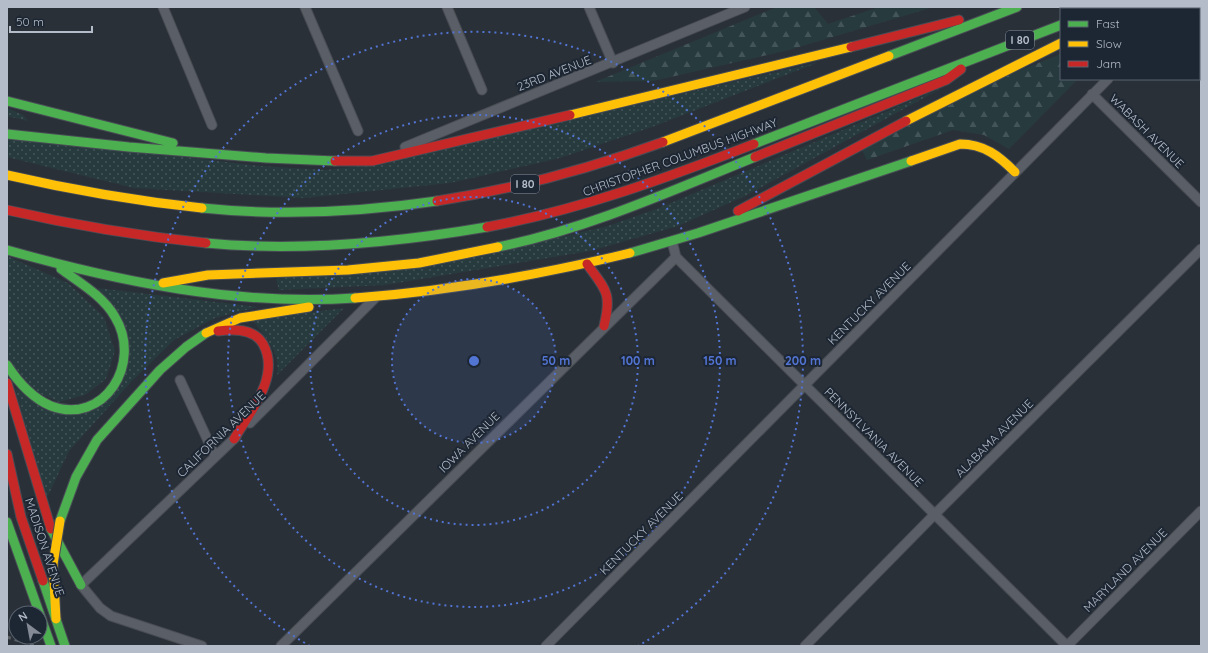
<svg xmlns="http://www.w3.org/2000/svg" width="1208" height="653" font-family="Quicksand,sans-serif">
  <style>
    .grass { fill: url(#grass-dots) }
    .forest { fill: url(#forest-firs) }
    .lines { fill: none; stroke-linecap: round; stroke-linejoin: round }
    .street-casing { stroke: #484c53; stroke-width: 11 }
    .fast-casing { stroke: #484c55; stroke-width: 11 }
    .slow-casing { stroke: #484c55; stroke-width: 11 }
    .jam-casing { stroke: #484c55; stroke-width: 11 }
    .street { stroke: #5a5e66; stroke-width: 9 }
    .fast { stroke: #4caf50; stroke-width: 9 }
    .slow { stroke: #ffc107; stroke-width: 9 }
    .jam { stroke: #c62828; stroke-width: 9 }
    .rail { stroke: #595d64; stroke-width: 3; stroke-dasharray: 4 4; stroke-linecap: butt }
    .slow-bridge-casing { stroke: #474c53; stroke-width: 11; stroke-linecap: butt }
    .slow-bridge { stroke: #ffc107; stroke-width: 9 }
    .ring { fill: none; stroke: #5274d3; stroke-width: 2; stroke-dasharray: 2 4 }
    .labels { text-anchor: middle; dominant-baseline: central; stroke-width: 4; stroke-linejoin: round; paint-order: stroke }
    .shield { fill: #1d2633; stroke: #878f9c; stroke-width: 1 }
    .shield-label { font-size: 11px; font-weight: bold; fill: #b4bcc9 }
    .street-label { font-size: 12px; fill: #b4bcc9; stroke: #1d2633 }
    .centre { fill: #5274d3; stroke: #1d2633; stroke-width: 2 }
    .ring-label { font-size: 12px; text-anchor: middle; font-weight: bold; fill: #5274d3; stroke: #1d2633; stroke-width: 4; stroke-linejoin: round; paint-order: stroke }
  </style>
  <defs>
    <pattern id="grass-dots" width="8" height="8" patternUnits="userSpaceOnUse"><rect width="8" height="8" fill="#273a3e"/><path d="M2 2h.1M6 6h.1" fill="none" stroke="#445559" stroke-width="1.8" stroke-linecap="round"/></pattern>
    <pattern id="forest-firs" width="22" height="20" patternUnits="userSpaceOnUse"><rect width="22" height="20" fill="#273a3e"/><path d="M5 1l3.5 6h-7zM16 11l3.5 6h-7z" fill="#445559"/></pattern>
  </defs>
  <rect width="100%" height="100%" fill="#2a3038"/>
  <path class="grass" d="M819,62L652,127L560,158L450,183L304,198L134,188L7,157V136L261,166L325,170L385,163Z
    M942,88L747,195L678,226L590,251L385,285L279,290L276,279L518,247L608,226L659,208Z
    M7,108L23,115L28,121L7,116Z
    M7,256L68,283L104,317L115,351L106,379L85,395L59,402L34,391L13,367L7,356Z
    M98,288L258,307L215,318L174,340L132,381L69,451L47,498L15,388L63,415L101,405L130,353Z
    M344,308L277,375C281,353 265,336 252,320Z"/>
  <path class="forest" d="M777,7H814L828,24L879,7H934L789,50L653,81L595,82Z
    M1175,7H1201V59L1199,61V9H1170Z
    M1061,54V79H1078L1009,149L984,135L953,130L867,160L862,150L1013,73Z"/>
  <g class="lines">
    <defs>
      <path id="street" d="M163,7L212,125
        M305,7L358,131
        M447,7L482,90
        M589,7L613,63
        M1092,94L1201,202
        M405,147L745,7
        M672,241L676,257L1067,646
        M180,380L215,456
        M250,423L375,298
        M202,646L111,616L100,608L81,585L236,437
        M281,646L676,257
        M546,646L1108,79
        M805,646L934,515L1201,249
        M1067,646L1201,511"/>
      <path id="fast" d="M1104,9L1110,7
        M1125,9L1129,7
        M889,56L1017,7
        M7,101L173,143
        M7,134L129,147L266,158L335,161
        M754,144L1061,25
        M202,208C279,216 361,212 437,201
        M206,243C300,252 394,243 487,227
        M498,247C587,229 671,191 755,157
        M7,250C120,282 237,306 355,298
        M630,253L698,233L911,161
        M7,365C18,382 32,398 51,406C104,426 143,363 115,317C103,296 80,283 61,269
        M60,521L76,477L97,440L160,370L186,347L206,333
        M7,522L51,646
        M51,529L81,585
        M43,581L65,646"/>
      <path id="slow" d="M570,115L851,47
        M906,121L1061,43
        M663,142L889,56
        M911,161L960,144C984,144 999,156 1015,172
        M7,175C72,190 136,201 202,208
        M163,283L208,275L348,270L419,263L498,247
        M355,298C448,291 540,275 630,253
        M206,333L240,318L309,307
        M53,564L56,619"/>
      <path id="jam" d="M851,47L959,20
        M755,157L946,80L961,69
        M335,161H372L570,115
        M437,201C515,189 589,169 663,142
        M7,210C73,225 138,236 206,243
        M738,211L906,121
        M487,227C579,210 667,178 754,144
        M587,264C606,290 612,293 604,326
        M218,331C233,329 254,328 263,344C281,376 250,412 234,439
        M7,383L51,529
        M7,454L21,517L43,581"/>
    </defs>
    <use href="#street" class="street-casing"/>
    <use href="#fast" class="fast-casing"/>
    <use href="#slow" class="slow-casing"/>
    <use href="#jam" class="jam-casing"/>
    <use href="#street" class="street"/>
    <use href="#fast" class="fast"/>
    <use href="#slow" class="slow"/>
    <use href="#jam" class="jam"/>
    <path class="rail" d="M7,637L35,646"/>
    <defs>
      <path id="slow-bridge" d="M53,564L60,521"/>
    </defs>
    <use href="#slow-bridge" class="slow-bridge-casing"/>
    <use href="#slow-bridge" class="slow-bridge"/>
  </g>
  <circle cx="474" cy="361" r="82" fill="#5274d3" fill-opacity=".12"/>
  <g class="ring">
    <circle cx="474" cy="361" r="82"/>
    <circle cx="474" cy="361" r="164"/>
    <circle cx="474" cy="361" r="246"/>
    <path d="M310 646A329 329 0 1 1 638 646"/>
  </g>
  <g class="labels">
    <g class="shield">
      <rect x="1006" y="31" width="28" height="18" rx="3"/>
      <rect x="511" y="175" width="28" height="18" rx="3"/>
    </g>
    <g class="shield-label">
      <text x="1020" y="40">I 80</text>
      <text x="525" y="184">I 80</text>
    </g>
    <g class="street-label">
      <text transform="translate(554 73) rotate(-21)">23RD AVENUE</text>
      <text transform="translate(1147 131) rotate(45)">WABASH AVENUE</text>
      <text transform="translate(680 157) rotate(-20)">CHRISTOPHER COLUMBUS HIGHWAY</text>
      <text transform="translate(869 303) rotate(-45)">KENTUCKY AVENUE</text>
      <text transform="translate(221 434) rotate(-44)">CALIFORNIA AVENUE</text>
      <text transform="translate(874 437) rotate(45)">PENNSYLVANIA AVENUE</text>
      <text transform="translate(994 438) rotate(-45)">ALABAMA AVENUE</text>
      <text transform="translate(469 442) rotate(-45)">IOWA AVENUE</text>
      <text transform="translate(641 533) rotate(-45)">KENTUCKY AVENUE</text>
      <text transform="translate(45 547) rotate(72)">MADISON AVENUE</text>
      <text transform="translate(1125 570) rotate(-45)">MARYLAND AVENUE</text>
    </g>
  </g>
  <circle cx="474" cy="361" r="6" class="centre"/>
  <g class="ring-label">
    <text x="556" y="365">50 m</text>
    <text x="638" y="365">100 m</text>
    <text x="720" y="365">150 m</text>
    <text x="803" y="365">200 m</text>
  </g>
  <rect width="1208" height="653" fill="none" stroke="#b4bcc9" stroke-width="16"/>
  <rect x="1060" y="8" width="140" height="72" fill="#1d2633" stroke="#59626f"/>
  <rect x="1068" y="21" width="20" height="6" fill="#4caf50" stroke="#59626f"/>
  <text x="1096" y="28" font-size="12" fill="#b4bcc9">Fast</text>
  <rect x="1068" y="41" width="20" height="6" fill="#ffc107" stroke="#59626f"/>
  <text x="1096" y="48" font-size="12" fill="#b4bcc9">Slow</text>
  <rect x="1068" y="61" width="20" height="6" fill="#c62828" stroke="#59626f"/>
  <text x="1096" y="68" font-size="12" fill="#b4bcc9">Jam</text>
  <g transform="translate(28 625) rotate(328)"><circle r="19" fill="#1d2633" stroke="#59626f"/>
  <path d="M0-3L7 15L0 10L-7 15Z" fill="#848b96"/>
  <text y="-6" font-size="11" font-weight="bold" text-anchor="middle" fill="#b4bcc9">N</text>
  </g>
  <path d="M10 26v6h82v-6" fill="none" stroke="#b4bcc9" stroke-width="2"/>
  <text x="16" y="26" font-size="12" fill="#b4bcc9" stroke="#1d2633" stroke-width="3" paint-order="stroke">50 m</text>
</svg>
